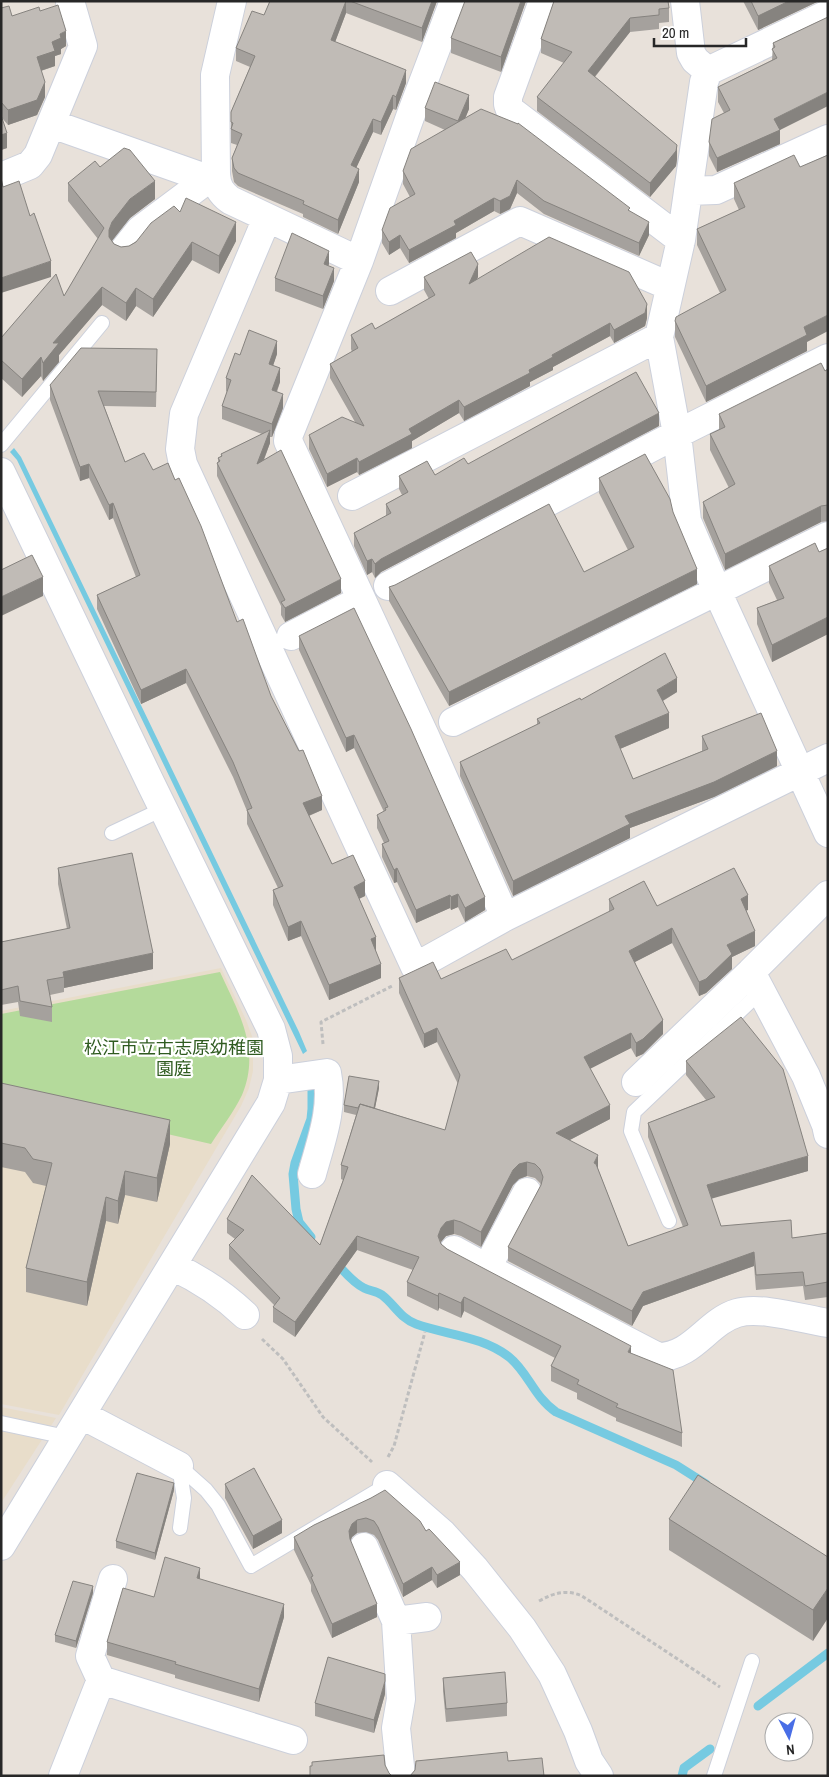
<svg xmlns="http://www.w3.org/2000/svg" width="829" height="1777" font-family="'Archivo Narrow','Noto Sans JP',sans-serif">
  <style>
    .education { fill: #e8ddca }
    .green { fill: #b4da9b }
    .water { fill: #76cae1 }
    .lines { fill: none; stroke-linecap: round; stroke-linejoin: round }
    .stream { stroke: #76cae1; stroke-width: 9 }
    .lane-casing { stroke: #ccd0db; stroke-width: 16 }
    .street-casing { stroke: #ccd0db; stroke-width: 30 }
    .path { stroke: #bebebe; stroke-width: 3; stroke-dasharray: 4 2.5; stroke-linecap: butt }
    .lane { stroke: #fff; stroke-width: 14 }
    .street { stroke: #fff; stroke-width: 28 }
    .wall { fill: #a5a19d }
    .shaded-wall { fill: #86837f }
    .building { fill: #c0bbb6; stroke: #86837f }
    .labels { text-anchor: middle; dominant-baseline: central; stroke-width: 4.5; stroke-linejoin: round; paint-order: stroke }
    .park-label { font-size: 18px; fill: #2f5b20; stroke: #fff }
  </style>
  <rect width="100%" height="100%" fill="#e8e1da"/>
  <path class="education" d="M221,968L246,1020L253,1039V1071L249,1088L241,1106L59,1415L1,1404V1011Z
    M1,1407L56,1418L1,1503Z"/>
  <path class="green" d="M220,972C239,1013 261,1050 242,1095C234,1112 221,1128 211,1144L1,1096V1014Z"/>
  <path class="water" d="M14,448L21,457L299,1032L307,1051L303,1054L17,460L10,452Z"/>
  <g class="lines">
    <path class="stream" d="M311,1237L299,1222L296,1209L293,1174L295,1163L311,1119L312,1109V1090
      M336,1263C344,1271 353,1283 364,1288C370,1291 376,1291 382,1295C394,1304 401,1319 416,1324C447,1335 482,1336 509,1357C528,1372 534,1397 556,1412L676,1465L706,1484
      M758,1706L828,1653
      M682,1776L684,1768L710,1749"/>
    <defs>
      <path id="lane" d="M1,445L102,323
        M112,833L163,809
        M669,1221L631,1131L634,1112L761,991
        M1,1423L66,1437
        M179,1466L206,1490L218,1505L251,1566L387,1485
        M179,1466L184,1498L180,1528
        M714,1776L752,1661"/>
      <path id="street" d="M232,1L215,75L216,175C217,187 221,193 230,200L359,261
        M454,1L410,117L359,261L289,434L288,441L425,736L505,917
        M543,1L508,97V104L510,110L681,240
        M685,1L691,53L695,60L708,71
        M828,14L708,71L704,82L681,240L659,337L677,434L687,521L717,591L828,833
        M52,124L208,179L217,185
        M1,177L30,165L38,155L83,46L70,1
        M688,191L716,190L828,139
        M267,218L184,414L180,449L183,464L415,967L505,917L828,758
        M124,250L140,230L208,179
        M390,291L520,221L669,286
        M1,472L151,784L271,1029L278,1056V1080L271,1103L1,1546
        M352,496L659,337
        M388,586L677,434L828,358
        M291,636L361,600
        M453,722L828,536
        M828,895L751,972L806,1076L826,1125L828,1134
        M278,1080L327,1073C334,1108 321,1141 312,1174
        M636,1082L751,972
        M527,1192L487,1268L658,1357C693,1357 707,1322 737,1313C760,1306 803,1319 828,1323
        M454,1250L487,1268
        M172,1266C200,1279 223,1294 245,1315
        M82,1415L179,1466
        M387,1485L442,1533L475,1569L522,1628L552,1674L578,1731L589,1761L599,1776
        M364,1547L396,1621L401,1699L396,1728L401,1776
        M396,1621L427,1617
        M101,1680L90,1656L113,1579
        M63,1776L101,1680L293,1740"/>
    </defs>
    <use href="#lane" class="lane-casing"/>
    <use href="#street" class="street-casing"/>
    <path class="path" d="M323,1044L321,1022L394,985
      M262,1339L283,1359L323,1417L372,1462
      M388,1457L394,1446L425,1332
      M539,1601C554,1593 566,1589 582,1596L720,1687"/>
    <use href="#lane" class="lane"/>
    <use href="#street" class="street"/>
  </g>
  <path class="wall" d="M270,1H437L422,42L346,13L335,42L406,83L396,110L393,109L381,135L373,132L356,168L359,182L338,234L303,217V214L238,186L234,182L232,171V158L237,145L231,143V112L250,67L236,61V48L264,15Z
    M526,1L501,72L451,53V38Z
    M554,1L669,8V22L659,23V29L630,32L595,77L677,159L676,166L650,197L537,111V97L564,63L541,53V39Z
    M743,1H819L758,30Z
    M1,8L12,16L40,11L66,46L61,49V54L55,56V66L41,71L45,97L37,115L8,125L2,118L7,148L1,150Z
    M828,17L780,130V144L717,172L709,156V142L724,113L718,102V87L772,60L773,43Z
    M425,108L469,109L465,119L630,211L649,235L639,256L544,214L517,193L510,209L500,214L494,211L456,233V238L409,263L400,248L389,255L382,243V230L410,197L403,184V171L445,130L425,121Z
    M100,167L155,199L130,218L112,240L114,244L121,247L129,246L180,212L236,241L219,274L192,260L153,317L136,306L126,321L102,305L59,355V362L43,381L41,376L22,397L1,378V338L64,296L98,239L68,201V183Z
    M734,183L807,342V351L706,402L675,337V321L720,293L697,245V229L739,210L734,199Z
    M329,264L328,266L334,281L323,309L275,291V278Z
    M424,277H478L477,279L647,318L645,326L614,343L610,336L553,367V370L530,382V386L464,421L459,413L412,441V448L359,475L357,472L327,487L309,449V435L355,422L330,378V364L352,352L351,349V335L375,329L429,299L424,290Z
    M277,354L273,366L280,382L277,392L283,408L272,437H270V443L264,460L341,593L285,622L281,615V606L217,476V463L218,462V458L221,456V454L262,434L222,419V406L227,392L226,391V378L240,355Z
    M157,364L156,407L104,406L125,462L153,470L237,622L322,810L309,816L332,864L365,896L359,899L376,951V952L381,978L329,1000L301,936L288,941L273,905V890L278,888L247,824V811L233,777L186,683L141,704L97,609V595L136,577L113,518L109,520L89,478L80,481L50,400V385Z
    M828,369V521L821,522L725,570L703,518V502L729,488L710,450V434L719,430V414Z
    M659,426L381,572L375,578L372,572L367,575L354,546V533L386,516V504L402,495L399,489V476L435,475L468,464Z
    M599,478L673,512L697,584L449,706L389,601V587L584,572L628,550L599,493Z
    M828,548V634L772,662L757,624V608L777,600L769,583V566L819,552Z
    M299,636L485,910L465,922L458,907L451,910L450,908L416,923L397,882L394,883L382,857V844L384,843L377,828V815L384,812L354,748L346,752L299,650Z
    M677,692L663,701L669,728L620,749L633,779L702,751V736L777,766L714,797L630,828V838L513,896L460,776V762L537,725V719L581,700Z
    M58,868L153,969L64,988V992L50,995L52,1007V1022L20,1016L18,1002L1,1005V942L67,929L58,884Z
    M609,899L657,906L748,910H746L755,946L732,957V969L706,993L699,996L672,943L635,962L663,1034L643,1054L636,1057L631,1048L590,1068L610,1119L570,1140L598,1169L628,1246L683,1227L648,1137V1123L706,1100L686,1075V1061L808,1171L711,1198L721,1226L792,1238L828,1233V1297L805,1300L803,1286L756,1290L754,1266L643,1306L632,1326L508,1261V1247L541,1185L540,1183L535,1178L527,1176L519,1179L513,1185L481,1247L461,1236L454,1234L446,1236L440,1243L441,1244L447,1249L631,1354L682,1433V1447L616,1421V1418L577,1399V1393L551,1381V1366L555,1358L464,1311L461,1318L439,1308L438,1311L407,1296V1282L413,1270L357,1250L295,1337L273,1322V1307L275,1306L229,1259V1245L235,1239L227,1233V1219L320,1245L343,1180L341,1179V1165L356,1115L344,1112V1105L379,1088L375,1108L445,1130L458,1084L437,1042L424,1048L399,993V978L441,979L512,960L609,912Z
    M1,1083L170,1144L157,1202L125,1195L118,1224L106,1221L87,1306L26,1292V1268L46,1186L33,1183L25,1172L1,1167Z
    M225,1484L282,1533L253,1549L225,1498Z
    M174,1490L155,1560L116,1548V1541Z
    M371,1498L426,1531L460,1575L437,1588L432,1580L403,1597L378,1540L374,1535L366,1532L357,1533L352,1537L350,1541L377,1617L332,1638L311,1591V1585L294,1550V1537Z
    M669,1519L828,1557L813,1641L669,1550Z
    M200,1579L284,1617L259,1702L175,1678V1675L107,1655V1642L154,1597Z
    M93,1593L76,1648L55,1642V1635Z
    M443,1678L507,1703V1716L446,1722L443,1691Z
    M385,1694L374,1733L315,1716V1703Z"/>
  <path class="shaded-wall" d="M346,1V13L331,53V40Z
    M432,1H437L422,42V28Z
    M521,1H526L501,72V57Z
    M789,1H819L758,30V16Z
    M630,18V32L588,85V71Z
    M66,31V46L61,49V54L55,56V66L37,72V57L60,34Z
    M406,70V83L396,110V97Z
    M45,82V97L37,115L8,125V110Z
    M828,92V106L780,130V144L717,172V158L774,119Z
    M393,95V109L381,135V122Z
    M469,95V109L458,135V121Z
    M373,119V132L351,179V165Z
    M7,133V148L1,150V135Z
    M677,145V159L676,166L650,197V183Z
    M359,169V182L338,234V220Z
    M517,180V193L510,209L500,214V201Z
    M155,181V199L130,218L112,241L109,248V230L112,222L130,199Z
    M494,198V211L456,233V238L409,263V250L454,221Z
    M236,222V241L219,274V256Z
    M649,222V235L639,256V243Z
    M400,235V248L389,255V242Z
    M192,242V260L153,317V299Z
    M329,251V264L324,278V264Z
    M51,261V277L1,293V278Z
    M478,264V277L469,297V284Z
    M334,268V281L323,309V296Z
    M102,287V305L59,355V362L43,381V363L53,343Z
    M136,288V306L126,321V303Z
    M647,304V318L645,326L614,343V330Z
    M828,315V331L807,342V351L706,402V386L804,327Z
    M610,323V336L553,367V370L530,382V386L464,421V407L529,370L552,355Z
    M277,341V354L269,377V364Z
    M41,357V376L22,397V379Z
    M280,368V382L272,403V390Z
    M283,394V408L272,437V424Z
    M459,400V413L412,441V448L359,475V462L409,429Z
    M659,413V426L381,572L375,578V564L381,559Z
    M270,430V443L257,477V464Z
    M357,458V472L327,487V474Z
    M89,464V478L80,481V467Z
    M113,503V518L109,520V505Z
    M821,506V522L725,570V554Z
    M372,559V572L367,575V561Z
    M697,569V584L449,706V692Z
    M43,577V596L1,616V597Z
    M341,579V593L285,622V608Z
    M828,617V634L772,662V645Z
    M186,669V683L141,704V690Z
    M677,678V692L657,704V690Z
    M669,713V728L615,751V736Z
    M354,735V748L346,752V738Z
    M777,751V766L714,797L630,828V838L513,896V881L625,816Z
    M322,796V810L303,818V803Z
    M397,868V882L394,883V870Z
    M365,881V896L354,901V887Z
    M458,894V907L451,910V897Z
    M450,895V908L416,923V910Z
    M748,895V910L741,913V899Z
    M485,897V910L465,922V908Z
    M301,921V936L288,941V927Z
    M672,928V943L629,965V951Z
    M755,931V946L732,957V969L706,993L699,996V982L727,945Z
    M376,937V951L371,954V939Z
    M153,953V969L64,988V977L63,972Z
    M381,964V978L329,1000V985Z
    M663,1020V1034L643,1054L636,1057V1043Z
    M437,1028V1042L424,1048V1034Z
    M631,1033V1048L584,1072V1057Z
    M379,1081V1088L373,1118V1111Z
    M610,1105V1119L556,1147V1133Z
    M170,1120V1144L157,1202V1178Z
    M598,1155V1169L594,1163Z
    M808,1156V1171L707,1200V1185Z
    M527,1162V1176L519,1179L513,1185L481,1247V1232L513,1170L519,1164Z
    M125,1171V1195L118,1224V1201Z
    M106,1197V1221L87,1306V1282Z
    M454,1220V1234L446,1236L441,1242L438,1236L441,1228L446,1222Z
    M357,1236V1250L295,1337V1322Z
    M754,1252V1266L643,1306L632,1326V1311L643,1292Z
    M439,1293V1308L438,1311V1296Z
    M464,1297V1311L461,1318V1303Z
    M631,1346V1361L628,1352Z
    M174,1483V1490L155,1560V1553Z
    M282,1520V1533L253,1549V1536Z
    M357,1520V1533L352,1537L349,1545V1531L352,1524Z
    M460,1562V1575L437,1588V1575Z
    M432,1567V1580L403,1597V1584Z
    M200,1568V1581L197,1578Z
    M93,1586V1593L76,1648V1641Z
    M828,1588V1618L813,1641V1610Z
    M284,1604V1617L259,1702V1689Z
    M377,1604V1617L332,1638V1624Z
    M385,1681V1694L374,1733V1720Z"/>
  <path class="building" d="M270,1H346L331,40L406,70L396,97L393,95L381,122L373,119L351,165L359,169L338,220L303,204L304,201L238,173L234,168L232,158L242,134L231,129L233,123L231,122V112L255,56L236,48L252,11L264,15Z
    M350,1H432L422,28Z
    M465,1H521L501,57L451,38Z
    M554,1H668L669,8L659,9V15L630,18L588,71L677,145L676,151L650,183L537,97L572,52L541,39Z
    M751,1H789L758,16Z
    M58,5L66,31L60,34L61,38L52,42L55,51L37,57L45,82L37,100L8,110L1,102V8L9,6L12,16L39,7L40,11Z
    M828,17V92L774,119L780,130L717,158L709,142L712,119L730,110L718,87L777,58L772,49L775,47L773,43Z
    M435,82L469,95L458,121L425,108Z
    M481,109L518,124V123L630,208L628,210L649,222L639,243L544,201L517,180L510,196L500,201L494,198L454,221L456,225L409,250L400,235L389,242L382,230L390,208L415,194L403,171L411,149Z
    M1,115L7,133L1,135Z
    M124,148L130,150L155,181L130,199L112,222L109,230V237L114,244L121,247L129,246L136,242L151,223L174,206L180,212L186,198L236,222L219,256L192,242L153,299L136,288L126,303L102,287L53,343H59L43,363L41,357L22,379L1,360V338L56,274L64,296L104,228L68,183L95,161L100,167Z
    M794,155L800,167L828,155V315L804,327L807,335L706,386L675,321L676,317L726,290L697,229L745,207L734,183Z
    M1,178L3,187L19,181L30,216L34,213L51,261L1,278Z
    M292,233L329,251L324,264L334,268L323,296L275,278Z
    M549,237L629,272L647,304L645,313L614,330L610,323L552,355L553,357L529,370L530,373L464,407L459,400L409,429L412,434L359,462L357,458L327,474L309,435L342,417L364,426L330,364L358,348L351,335L372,323L375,329L435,295L424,277L471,252L478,264L469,284Z
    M249,330L277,341L269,364L280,368L272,390L283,394L272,424L222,406L231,380L226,378L235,353L240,355Z
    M81,348L157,349L156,392L98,391L125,462L144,453L153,470L168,463L175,480L179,478L201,526L237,622L243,619L271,696L299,751L303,750L322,796L303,803L332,864L353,855L365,881L354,887L376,937L371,939L381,964L329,985L301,921L288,927L273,890L283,886L247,810L252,808L233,762L186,669L141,690L97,595L140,575L113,503L109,505L89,464L80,467L50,385Z
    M821,363L825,371L828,369V505L821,506L725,554L703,502L735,484L710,434L725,427L719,414Z
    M636,372L659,413L381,559L375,564L372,559L367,561L354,533L391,513L386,504L408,492L399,476L427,461L435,475L464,458L468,464Z
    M270,430L257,464L281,450L341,579L285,608L281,602L285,600L217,463L220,461L218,458L222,456L221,454Z
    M645,454L670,499L673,512L697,569L449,692L389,587L395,585L549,504L584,572L634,547L599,478Z
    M815,543L819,552L828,548V617L772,645L757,608L784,598L769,566Z
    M32,555L43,577L1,597V570Z
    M354,608L411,729L485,897L465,908L458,894L451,897L450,895L416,910L397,868L394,870L382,844L389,841L377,815L386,810L385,808L388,807L354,735L346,738L299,636Z
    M665,653L677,678L657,690L669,713L615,736L633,779L708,749L702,736L761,713L777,751L714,782L625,816L630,824L513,881L460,762L540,723L537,719L580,698L581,700Z
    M132,853L153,953L72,970L63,972L64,977L47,980L52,1007L20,1001L18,986L1,990V942L70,928L58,868Z
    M734,868L748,895L741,899L755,931L727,945L732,954L706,979L699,982L672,928L629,951L663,1020L643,1039L636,1043L631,1033L584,1057L610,1105L556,1133L598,1155L594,1163L596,1164L628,1246L688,1225L648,1123L715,1097L686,1061L741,1017L783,1069L808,1156L707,1185L721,1226L791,1220L792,1238L828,1233V1282L805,1286L803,1272L756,1275L754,1252L643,1292L632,1311L508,1247L541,1185L543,1177L540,1169L535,1164L527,1162L519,1164L513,1170L481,1232L461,1222L454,1220L446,1222L441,1228L438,1236L441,1244L447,1249L631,1346L628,1352L673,1370L682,1433L616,1407L618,1404L577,1384L579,1380L551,1366L561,1346L464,1297L461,1303L439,1293L438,1296L407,1282L419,1257L357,1236L295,1322L273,1307L280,1298L229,1245L244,1230L227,1219L252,1175L320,1245L348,1167L341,1165L360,1104L445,1130L460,1075L437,1028L424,1034L399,978L433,962L441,979L506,949L512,960L614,909L609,899L644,881L657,906Z
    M349,1076L379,1081L374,1108L360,1104L358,1108L344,1105Z
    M1,1083L170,1120L157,1178L125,1171L118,1201L106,1197L87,1282L26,1268L52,1163L33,1159L25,1148L1,1143Z
    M254,1468L282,1520L253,1536L225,1484Z
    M137,1473L174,1483L155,1553L116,1541Z
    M698,1475L828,1557V1588L813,1610L669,1519Z
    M385,1490L420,1521L426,1531L429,1529L431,1531L460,1562L437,1575L432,1567L403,1584L378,1527L374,1521L366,1518L357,1520L352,1524L349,1531L350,1539L377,1604L332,1624L311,1577L313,1576L294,1537L314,1525L371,1498Z
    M165,1557L200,1568L197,1578L284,1604L259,1689L175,1664L176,1662L107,1642L123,1588L154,1597Z
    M73,1581L93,1586L76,1641L55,1635Z
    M328,1657L385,1674V1681L374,1720L315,1703Z
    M505,1672L507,1703L446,1709L443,1678Z
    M507,1752L508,1761L542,1758L544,1776H410L415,1770L416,1761Z
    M384,1755L385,1765L389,1773L392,1776H310V1766H312V1762Z"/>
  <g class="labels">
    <g class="park-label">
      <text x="174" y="1047">松江市立古志原幼稚園<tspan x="174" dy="21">園庭</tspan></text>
    </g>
  </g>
  <rect width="829" height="1777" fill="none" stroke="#272727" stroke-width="5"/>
  <g transform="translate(789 1737) rotate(174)"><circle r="24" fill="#ffffff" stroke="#a9a9a9"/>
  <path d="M0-4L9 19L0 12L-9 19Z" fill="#496ee6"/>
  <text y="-8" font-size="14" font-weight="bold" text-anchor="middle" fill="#272727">N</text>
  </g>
  <path d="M654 38v8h92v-8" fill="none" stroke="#272727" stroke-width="2.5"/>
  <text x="662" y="38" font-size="15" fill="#272727" stroke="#ffffff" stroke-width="4" paint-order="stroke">20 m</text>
</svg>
